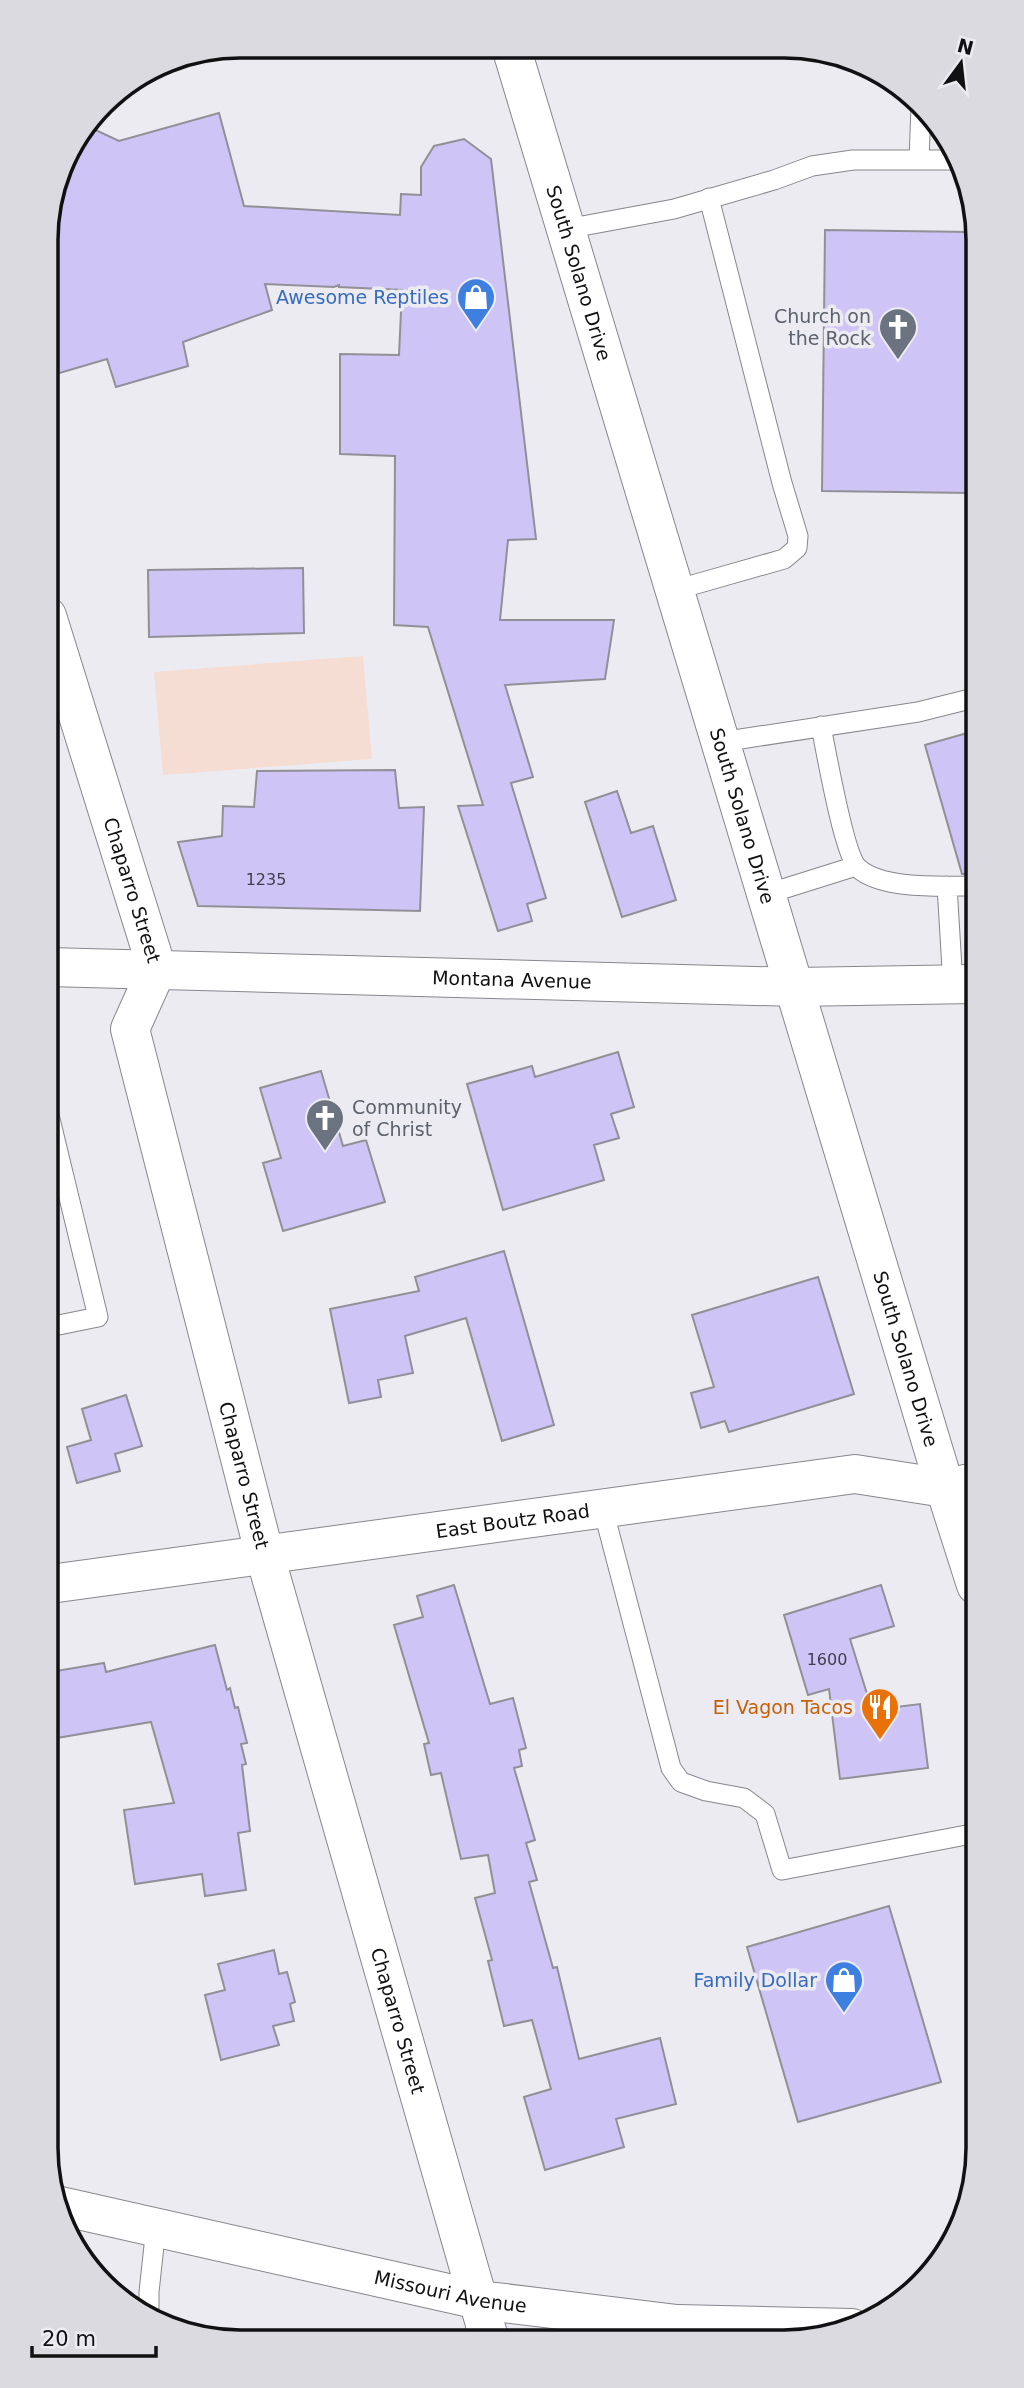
<svg xmlns="http://www.w3.org/2000/svg" width="1024" height="2388" font-family="'DejaVu Sans',sans-serif">
  <style>
    .industrial { fill: #f5ddd3 }
    .building { fill: #cfc4f6; stroke: #919096; stroke-width: 2 }
    .lines { fill: none; stroke-linecap: round; stroke-linejoin: round }
    .lane-casing { stroke: #88868c; stroke-width: 21 }
    .street-casing { stroke: #88868c; stroke-width: 40 }
    .secondary-casing { stroke: #88868c; stroke-width: 40 }
    .lane { stroke: #fff; stroke-width: 19 }
    .street { stroke: #fff; stroke-width: 38 }
    .secondary { stroke: #fff; stroke-width: 38 }
    .labels { text-anchor: middle; dominant-baseline: central; stroke-width: 7; stroke-linejoin: round; paint-order: stroke }
    .number-label { font-size: 16px; fill: #403e4c }
    .street-label { font-size: 19px; fill: #111113; stroke: #edebf2 }
    .shop-label { font-size: 19px; fill: #366cbe; stroke: #edebf2; text-anchor: end }
    .worship-label { font-size: 19px; fill: #5b616d; stroke: #edebf2; text-anchor: end }
    .food-label { font-size: 19px; fill: #c56008; stroke: #edebf2; text-anchor: end }
    .rim { fill: none; stroke: #111113; stroke-width: 3.5 }
  </style>
  <rect width="100%" height="100%" fill="#edebf2"/>
  <path class="industrial" d="M363,656L372,759L163,775L154,672Z"/>
  <path class="building" d="M219,113L244,206L400,215L401,194L421,195V167L434,146L464,139L491,159L536,539L508,540L500,620H614L605,679L505,685L533,777L511,783L546,898L527,904L532,921L498,931L458,806L483,805L428,627L394,625L395,456L340,454V354L399,355L402,290L339,287V285L334,287L265,284L272,310L183,342L188,366L116,387L107,359L46,377V226L66,153L87,126L119,141Z
    M825,230L972,232L973,493L822,491Z
    M303,568L304,633L149,637L148,570Z
    M974,731V874H962L925,745Z
    M395,770L399,808L424,807L420,911L198,906L178,842L222,836L223,806L254,807L257,771Z
    M617,791L631,833L653,826L676,900L622,917L585,802Z
    M618,1052L634,1107L611,1114L619,1138L594,1145L604,1180L503,1210L467,1084L532,1066L535,1077Z
    M321,1071L343,1146L366,1140L385,1202L283,1231L263,1163L281,1158L260,1088Z
    M504,1251L554,1425L502,1441L466,1318L405,1336L413,1373L378,1380L381,1397L349,1403L330,1309L419,1291L415,1277Z
    M818,1277L854,1394L729,1432L725,1421L701,1428L691,1393L714,1387L692,1315Z
    M126,1395L142,1446L115,1454L120,1471L77,1483L67,1447L91,1440L82,1409Z
    M454,1585L490,1704L513,1698L526,1748L519,1750L522,1766L514,1768L535,1840L526,1843L537,1880L529,1882L553,1968L557,1967L579,2059L660,2038L676,2104L616,2119L624,2147L545,2170L524,2097L551,2089L532,2020L504,2026L488,1961L492,1960L475,1898L495,1893L488,1855L461,1859L441,1773L431,1775L424,1744L429,1743L394,1625L423,1617L417,1596Z
    M881,1585L894,1626L850,1639L872,1710L920,1704L928,1768L840,1779L829,1689L808,1695L784,1615Z
    M215,1645L227,1690L230,1688L235,1708L238,1707L247,1743L241,1744L246,1764L242,1765L250,1831L238,1833L246,1890L205,1896L202,1874L135,1884L124,1810L174,1803L151,1722L51,1739L50,1672L104,1663L106,1672Z
    M889,1906L941,2082L798,2122L747,1947Z
    M274,1950L279,1974L287,1972L295,2002L290,2004L294,2021L273,2026L279,2045L221,2060L205,1995L225,1990L218,1964Z"/>
  <g class="lines">
    <defs>
      <path id="lane" d="M919,160L921,107
        M566,229L674,209L774,180L812,166L853,160H954
        M675,590L784,559L797,548L798,536L782,483L709,198
        M821,726C826,751 844,855 858,868C882,890 943,886 974,886
        M721,742L918,712L974,698
        M947,886L953,985
        M767,894L856,866
        M49,1115L98,1317L49,1327
        M603,1509L671,1768L681,1782L706,1791L744,1798L765,1814L782,1870L977,1833
        M149,2313V2292L156,2227"/>
      <g id="street">
        <path id="s1" d="M47,616L157,969L130,1029L265,1556L489,2338"/>
        <path id="s2" d="M48,967L795,987L974,984"/>
        <path id="s3" d="M50,1584L855,1474L945,1488L976,1482"/>
      </g>
      <g id="secondary">
        <path id="s4" d="M511,47L945,1488L976,1585"/>
        <path id="s5" d="M56,2205L479,2300L677,2324L852,2328"/>
      </g>
    </defs>
    <use href="#lane" class="lane-casing"/>
    <use href="#street" class="street-casing"/>
    <use href="#secondary" class="secondary-casing"/>
    <use href="#lane" class="lane"/>
    <use href="#street" class="street"/>
    <use href="#secondary" class="secondary"/>
  </g>
  <defs>
    <symbol id="shop-pin" viewBox="-11 -11 22 30"><path d="M0 17L-7.5 6A9.5 9.5 0 1 1 7.5 6Z" fill="#3f7fe0" stroke="#edebf2"/><path d="M-5-2.5h2.3a2.7 3.5 0 0 1 5.4 0H5L5.5 6h-11ZM-1.5-2.5h3a1.5 2.3 0 0 0-3 0Z" fill="#fff"/></symbol>
    <symbol id="church-pin" viewBox="-11 -11 22 30"><path d="M0 17L-7.5 6A9.5 9.5 0 1 1 7.5 6Z" fill="#6b7280" stroke="#edebf2"/><path d="M-1.2-6h2.4v3.5h3.3v2.4h-3.3V6h-2.4V-.1h-3.3v-2.4h3.3Z" fill="#fff"/></symbol>
    <symbol id="restaurant-pin" viewBox="-11 -11 22 30"><path d="M0 17L-7.5 6A9.5 9.5 0 1 1 7.5 6Z" fill="#e8710a" stroke="#edebf2"/><path d="M-5-6h1v4h1v-4h1v4h1v-4h1v5L-1.5 .5V6h-2V.5L-5-1ZM5-6V6H3V1.5H1.5Q1.5-4 5-6Z" fill="#fff"/></symbol>
  </defs>
  <g fill-rule="evenodd">
    <use href="#shop-pin" x="454" y="275" width="44" height="60"/>
    <use href="#church-pin" x="876" y="305" width="44" height="60"/>
    <use href="#church-pin" x="303" y="1096" width="44" height="60"/>
    <use href="#restaurant-pin" x="858" y="1685" width="44" height="60"/>
    <use href="#shop-pin" x="822" y="1958" width="44" height="60"/>
  </g>
  <g class="labels">
    <g class="number-label">
      <text x="266" y="879">1235</text>
      <text x="827" y="1659">1600</text>
    </g>
    <g class="street-label">
      <text stroke="none"><textPath href="#s4" startOffset="236">South Solano Drive</textPath></text>
      <text stroke="none"><textPath href="#s4" startOffset="803">South Solano Drive</textPath></text>
      <text stroke="none"><textPath href="#s1" startOffset="287">Chaparro Street</textPath></text>
      <text stroke="none"><textPath href="#s2" startOffset="464">Montana Avenue</textPath></text>
      <text stroke="none"><textPath href="#s4" startOffset="1370">South Solano Drive</textPath></text>
      <text stroke="none"><textPath href="#s1" startOffset="896">Chaparro Street</textPath></text>
      <text stroke="none"><textPath href="#s3" startOffset="467">East Boutz Road</textPath></text>
      <text stroke="none"><textPath href="#s1" startOffset="1463">Chaparro Street</textPath></text>
      <text stroke="none"><textPath href="#s5" startOffset="404">Missouri Avenue</textPath></text>
    </g>
    <g class="shop-label">
      <text x="449" y="297">Awesome Reptiles</text>
      <text x="817" y="1980">Family Dollar</text>
    </g>
    <g class="worship-label">
      <text x="871" y="316">Church on<tspan x="871" dy="22">the Rock</tspan></text>
      <text x="352" y="1107" text-anchor="start">Community<tspan x="352" dy="22">of Christ</tspan></text>
    </g>
    <g class="food-label">
      <text x="853" y="1707">El Vagon Tacos</text>
    </g>
  </g>
  <path d="M0 0H1024V2388H0ZM240 58H784A182 182 0 0 1 966 240V2148A182 182 0 0 1 784 2330H240A182 182 0 0 1 58 2148V240A182 182 0 0 1 240 58Z" fill="#dbdae0" fill-rule="evenodd"/>
  <path class="rim" d="M240 58H784A182 182 0 0 1 966 240V2148A182 182 0 0 1 784 2330H240A182 182 0 0 1 58 2148V240A182 182 0 0 1 240 58Z"/>
  <g transform="translate(961 63) rotate(15)" stroke="#edebf2" stroke-width="5" paint-order="stroke">
  <path d="M0-5L12 26L0 18L-12 26Z" fill="#111113"/>
  <text y="-10" font-size="19" font-weight="bold" text-anchor="middle" fill="#111113">N</text>
  </g>
  <path d="M32 2346v10h124v-10" fill="none" stroke="#111113" stroke-width="3.5"/>
  <text x="42" y="2346" font-size="21" fill="#111113" stroke="#edebf2" stroke-width="5" paint-order="stroke">20 m</text>
</svg>
